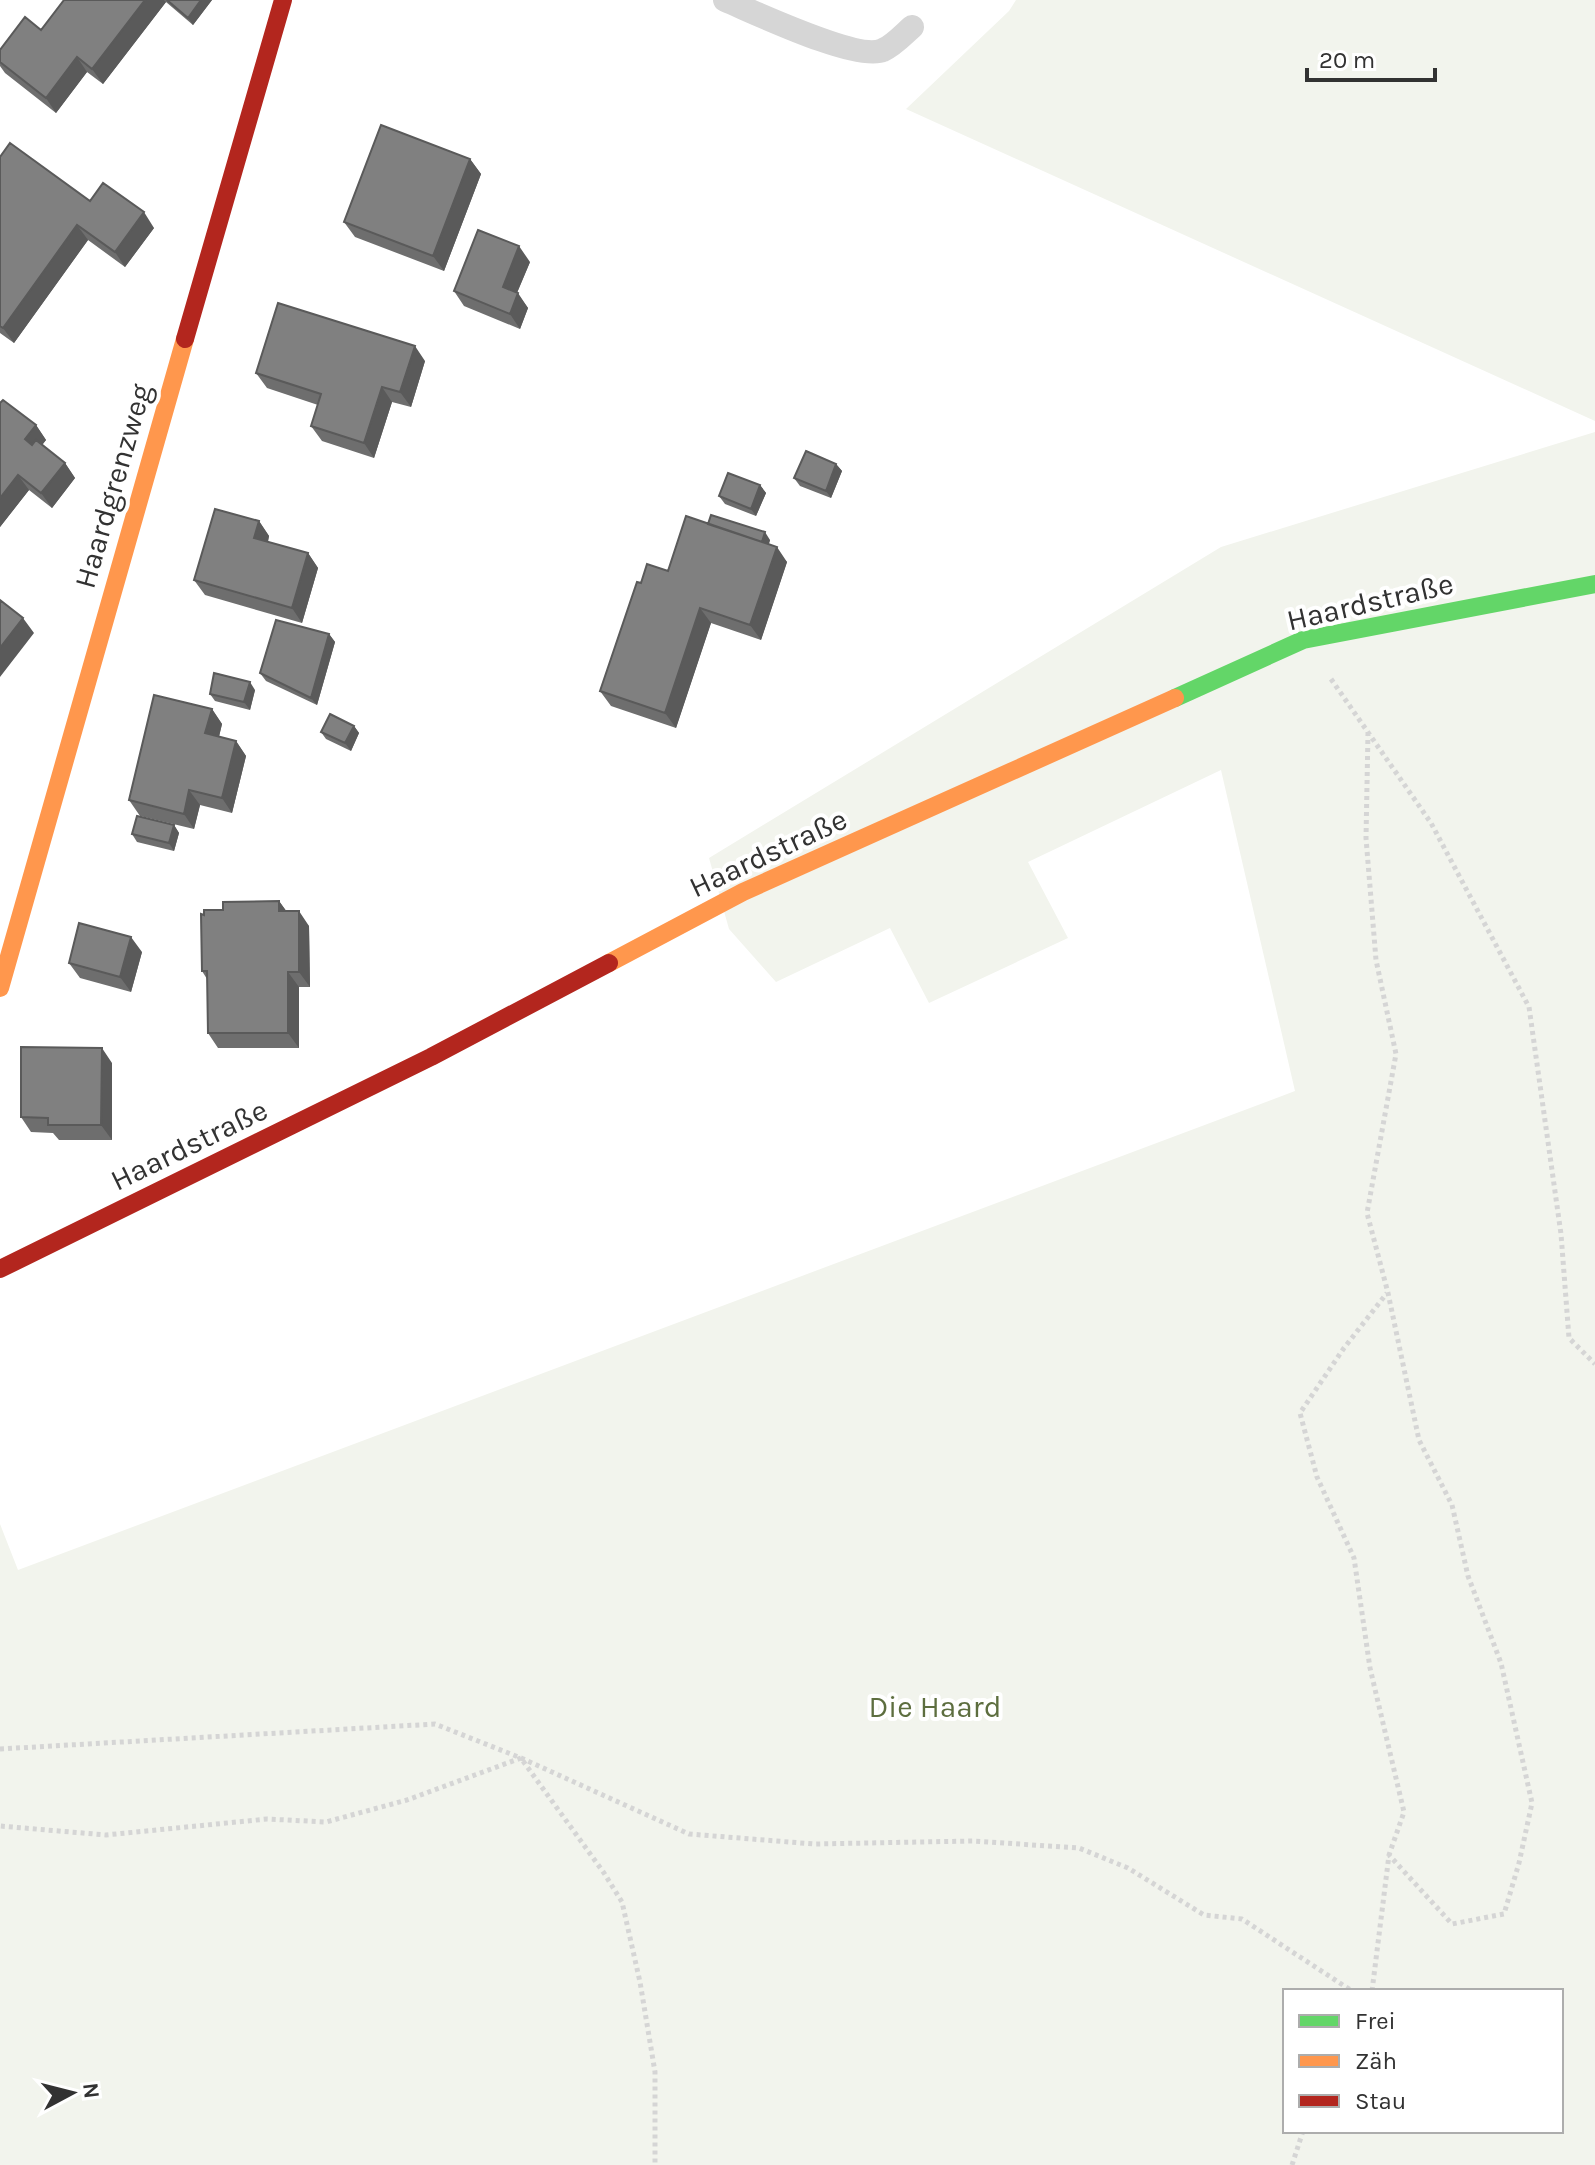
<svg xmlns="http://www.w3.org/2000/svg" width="1595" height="2165" font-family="Karla,sans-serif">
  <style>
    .green { fill: #f2f4ed; fill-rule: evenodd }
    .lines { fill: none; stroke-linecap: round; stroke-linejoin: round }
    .path { stroke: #d5d5d5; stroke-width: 5; stroke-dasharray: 4 4; stroke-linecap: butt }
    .lane { stroke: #d6d6d6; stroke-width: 24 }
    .fast { stroke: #63d668; stroke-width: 18 }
    .slow { stroke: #ff974d; stroke-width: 18 }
    .jam { stroke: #b3261e; stroke-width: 18 }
    .wall { fill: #6e6e6e }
    .shaded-wall { fill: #5a5a5a }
    .building { fill: #808080; stroke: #5a5a5a; stroke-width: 2 }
    .labels { text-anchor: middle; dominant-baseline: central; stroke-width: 8; stroke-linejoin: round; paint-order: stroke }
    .street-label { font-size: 30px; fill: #323232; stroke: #fff }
    .park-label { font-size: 30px; fill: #5d6e3f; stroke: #fff }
  </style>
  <rect width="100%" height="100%" fill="#fff"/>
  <path class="green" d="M1016,0H1595V421L906,109L1009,11Z
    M1595,432V2165H0V1524L18,1570L1295,1091L1221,770L1028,862L1068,938L929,1003L890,928L776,982L729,929L709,858L1221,547ZM1285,1991H1561V2131H1285Z"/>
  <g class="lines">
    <path class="path" d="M1331,679L1431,823L1529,1007L1561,1234L1569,1338L1595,1364
      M1368,732L1366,838L1376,960L1396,1054L1367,1213L1388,1293L1419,1440L1452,1505L1468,1576L1501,1663L1532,1803L1519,1863L1504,1914L1452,1924L1389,1855
      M0,1749L435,1724L521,1758L407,1800L326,1822L267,1819L106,1835L0,1826
      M521,1758L689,1834L814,1844L973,1841L1079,1848L1128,1868L1204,1915L1242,1919L1352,1991
      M523,1761L604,1873L622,1902L640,1982L655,2072V2165
      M1372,1991L1389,1855L1404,1812L1370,1668L1354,1558L1317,1477L1300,1413L1344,1348L1387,1293
      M1292,2165L1303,2131"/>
    <path class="lane" d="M725,0C754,12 858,62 883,50C893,46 904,34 912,27"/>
    <path class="fast" d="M1175,698L1303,640L1595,584"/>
    <path class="slow" d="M609,963L743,892L1175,698
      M0,988L185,339"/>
    <path class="jam" d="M185,339L283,0
      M0,1269L431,1057L609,963"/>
  </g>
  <path class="wall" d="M64,0H212L193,25L166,2L103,84L87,72L56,113L5,73L0,66V50L41,30Z
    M0,157L90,201L154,228L125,267L88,240L14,343L0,333Z
    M470,159L481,174L444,271L355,237L344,222Z
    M530,262L517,293L528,308L520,329L464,306L454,291Z
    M425,361L411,407L392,402L374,458L322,441L311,426L318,405L267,388L256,373Z
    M0,403L36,425L46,440L42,445L65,463L75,478L52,508L29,490L0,527Z
    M836,464L842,471L831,498L800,486L794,478Z
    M760,485L766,493L756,516L725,504L719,496Z
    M259,521L269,536L268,542L308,553L318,568L302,623L205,595L194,580Z
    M708,524L770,540L769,544L787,562L761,640L711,623L676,728L611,706L600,691L668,571Z
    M329,634L335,642L317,705L266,681L260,673Z
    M255,690L250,710L215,701L210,694Z
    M212,709L222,724L219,737L236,741L246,756L232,813L200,805L194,829L140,816L129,800Z
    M354,726L359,733L351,751L326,739L321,732Z
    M174,825L179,833L174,851L137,842L132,834Z
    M279,901L286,911L309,926L310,987H299V1048H218L208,1033L207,979L202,971L223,910Z
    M142,952L131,992L80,978L69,963Z
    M112,1063V1140H59L53,1133L31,1132L21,1117Z"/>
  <path class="shaded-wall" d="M145,0H164L166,2L103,84L92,69Z
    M201,0H212L193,25L188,18Z
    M77,57L87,72L56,113L46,98Z
    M470,159L481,174L444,271L433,256Z
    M144,212L154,228L125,267L115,252Z
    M77,225L88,240L14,343L3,328Z
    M519,246L530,262L513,302L503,287Z
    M518,293L528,308L520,329L510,314Z
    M415,346L425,361L411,407L400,392Z
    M382,387L392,402L374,458L364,443Z
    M36,425L46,440L35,454L25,439Z
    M65,463L75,478L52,508L41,493Z
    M836,464L842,471L831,498L826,491Z
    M18,475L29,490L0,527V498Z
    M760,485L766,493L756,516L751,509Z
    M259,521L269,536L265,553L254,538Z
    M765,532L770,540L765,554L760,547Z
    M777,547L787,562L761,640L750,625Z
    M308,553L318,568L302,623L292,608Z
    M700,608L711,623L676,728L665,713Z
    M23,618L34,633L0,677V648Z
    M329,634L335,642L317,705L311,698Z
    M250,682L255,690L250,710L244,702Z
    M212,709L222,724L216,748L205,733Z
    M354,726L359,733L351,751L345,743Z
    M236,741L246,756L232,813L222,798Z
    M189,790L200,805L194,829L184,814Z
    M174,825L179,833L174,851L169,843Z
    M279,901L290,916L279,911Z
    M299,911L309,926L310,987L299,972Z
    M131,937L142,952L131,992L120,977Z
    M288,972L299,987V1048L288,1033Z
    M102,1048L112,1063V1140L101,1125Z"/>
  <path class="building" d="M64,0H145L92,69L77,57L46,98L0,62V50L25,17L41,30Z
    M167,0H201L188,18Z
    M381,125L470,159L433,256L344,222Z
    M10,143L90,201L103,183L144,212L115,252L77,225L3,328L0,326V157Z
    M478,230L519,246L503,287L518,293L510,314L454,291Z
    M278,303L415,346L400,392L382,387L364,443L311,426L321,394L256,373Z
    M3,400L36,425L25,439L32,445L36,440L65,463L41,493L18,475L0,498V403Z
    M806,451L836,464L826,491L794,478Z
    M728,473L760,485L751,509L719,496Z
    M215,509L259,521L254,538L308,553L292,608L194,580Z
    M711,515L765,532L762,542L708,524Z
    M686,516L777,547L750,625L700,608L665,713L600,691L637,582L641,583L647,564L668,571Z
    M0,600L23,618L0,648Z
    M276,620L329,634L311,698L260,673Z
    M214,673L250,682L244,702L210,694Z
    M154,695L212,709L205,733L236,741L222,798L189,790L184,814L129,800Z
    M330,714L354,726L345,743L321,732Z
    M137,816L174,825L169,843L132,834Z
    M279,901V911H299V972H288V1033H208L207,971H202L201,914L204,915V910H223V902Z
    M79,923L131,937L120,977L69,963Z
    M21,1047L102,1048L101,1125H48V1118L21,1117Z"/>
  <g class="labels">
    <g class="street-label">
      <text transform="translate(113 486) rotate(-74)">Haardgrenzweg</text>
      <text transform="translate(1370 602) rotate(-13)">Haardstraße</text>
      <text transform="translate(768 853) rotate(-25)">Haardstraße</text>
      <text transform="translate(189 1145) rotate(-26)">Haardstraße</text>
    </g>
    <g class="park-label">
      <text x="935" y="1707">Die Haard</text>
    </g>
  </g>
  <rect x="1283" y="1989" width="280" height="144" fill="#ffffff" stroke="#adadad" stroke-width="2"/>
  <rect x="1299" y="2015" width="40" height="12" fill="#63d668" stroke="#adadad" stroke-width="2"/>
  <text x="1355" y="2029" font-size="24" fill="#323232">Frei</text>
  <rect x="1299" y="2055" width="40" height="12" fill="#ff974d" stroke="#adadad" stroke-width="2"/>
  <text x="1355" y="2069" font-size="24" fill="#323232">Zäh</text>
  <rect x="1299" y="2095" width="40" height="12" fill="#b3261e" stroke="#adadad" stroke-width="2"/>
  <text x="1355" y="2109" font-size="24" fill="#323232">Stau</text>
  <g transform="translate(72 2093) rotate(83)" stroke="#ffffff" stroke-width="6" paint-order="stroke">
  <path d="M0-6L14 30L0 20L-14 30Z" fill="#323232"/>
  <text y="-12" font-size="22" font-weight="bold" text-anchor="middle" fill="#323232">N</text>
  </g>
  <path d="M1307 68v12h128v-12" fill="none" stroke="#323232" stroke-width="4"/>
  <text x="1319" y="68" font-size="24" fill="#323232" stroke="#ffffff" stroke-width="6" paint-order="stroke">20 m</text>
</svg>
